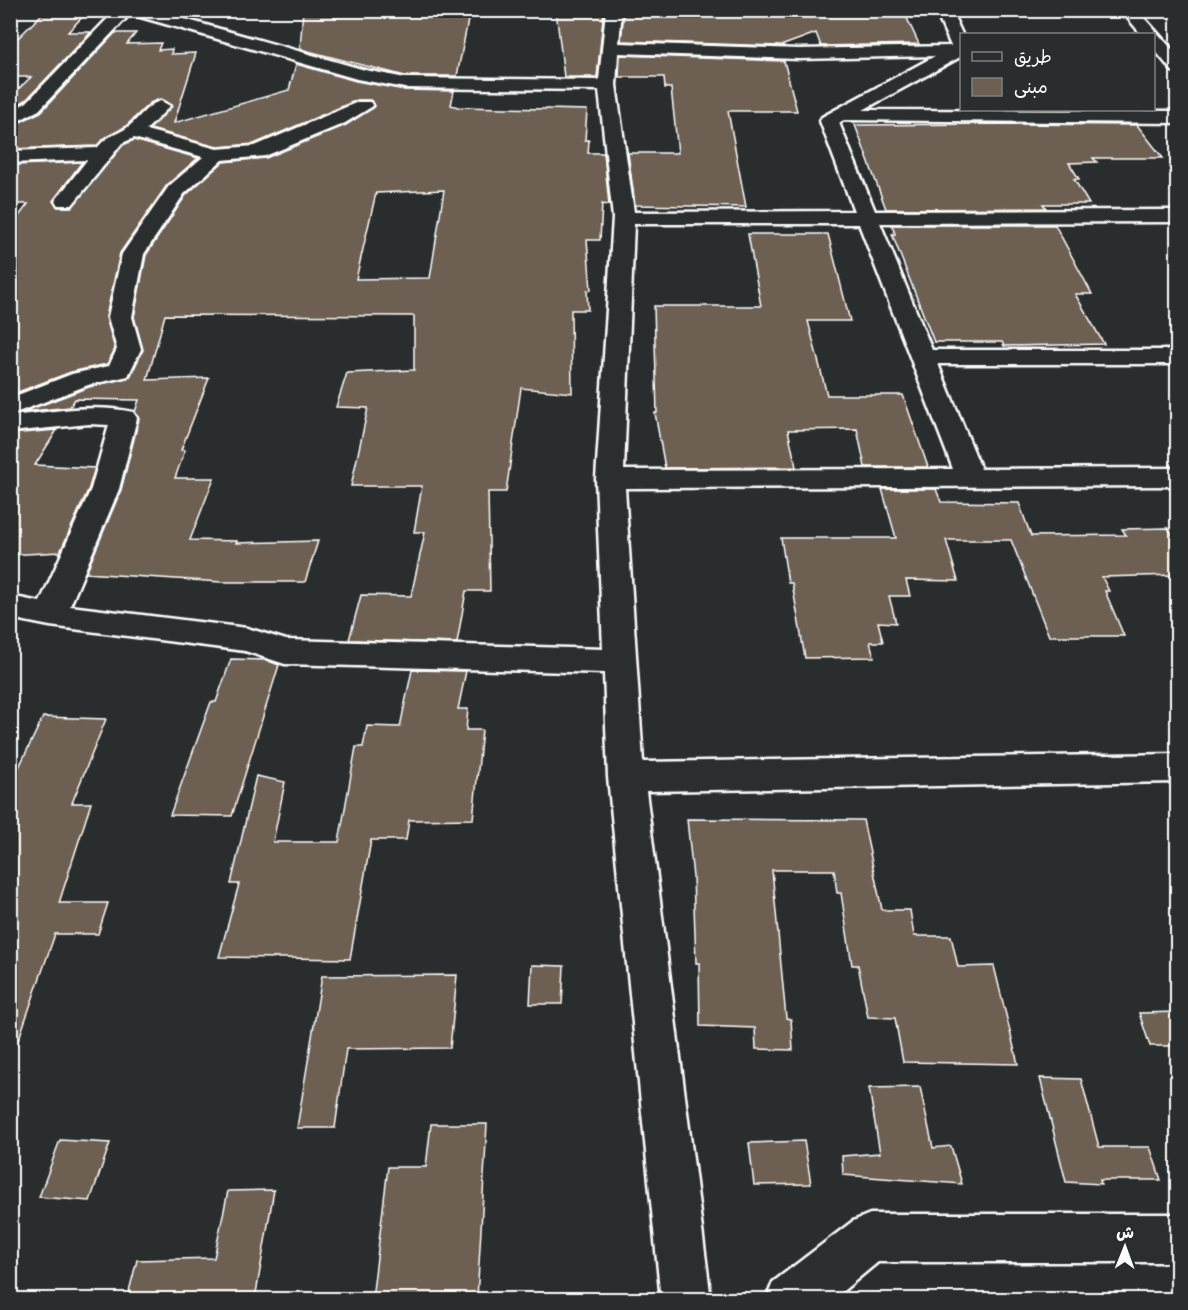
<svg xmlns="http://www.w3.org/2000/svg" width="1188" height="1310" font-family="'Shantell Sans','Playpen Sans Arabic',sans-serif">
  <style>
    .building { fill: #6d6053; stroke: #fff; stroke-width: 1.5; fill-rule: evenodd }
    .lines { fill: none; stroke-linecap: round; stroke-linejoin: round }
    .minor-casing { stroke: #fff; stroke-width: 5 }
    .minor { fill: #2a2d2e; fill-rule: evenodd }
  </style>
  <rect width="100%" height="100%" fill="#2a2d2e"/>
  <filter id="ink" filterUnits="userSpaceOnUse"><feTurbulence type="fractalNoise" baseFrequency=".0167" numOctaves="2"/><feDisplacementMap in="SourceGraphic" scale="12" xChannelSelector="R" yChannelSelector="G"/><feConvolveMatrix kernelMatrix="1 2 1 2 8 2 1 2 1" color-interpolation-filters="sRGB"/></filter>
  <g filter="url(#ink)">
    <path class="building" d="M303,10H470L457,76H405L300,49Z
      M556,10H604L597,77H564Z
      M624,10L904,12L919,44L821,46L816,33L781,46L621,41Z
      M43,13H86L68,32H91L26,100L10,109V97L31,77H10V46Z
      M115,33H136L127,44L161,43L158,50L172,49L171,54L196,53L174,123L289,90L296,64L356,81L405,90L454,91L451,105L458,107L587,110L585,140H589L588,153H604L609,205L602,204L600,240H587L591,290L587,291L588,310H571L572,393L521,388L506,492H488L490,591H466L457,643L349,640L361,595L411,596L425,532H414L422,486H351L368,408L336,407L347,373L414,370V316L165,315L147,380L209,378L181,450H185L175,478H214L190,540L237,541L236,543L318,541L305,582H221L86,573L121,490L139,419L135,412L139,400L75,399L70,407L23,412L89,387L130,377L143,350L134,317L146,255L186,195L223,162L266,158L346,125L375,106L370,100H357L254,144L217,147L150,129L172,106L160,99L150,103L127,125L96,146L10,149V127L41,112ZM444,190L430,278L356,279L376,193Z
      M620,55L784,61L797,111H728L746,207L635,205L628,153H678L671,88H665L664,77H619Z
      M993,124L1137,125L1163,158H1093L1097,162L1069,163L1079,179H1074L1089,204H1043L1046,208L886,209L855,125Z
      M134,140L198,158L167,185L120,253L106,317L115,349L107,364L71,372L10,395V228L28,204H10V175L17,165L82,162L53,201L58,207H72L123,145Z
      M892,225H1055L1092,294H1075L1104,344L1004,346L1002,342H934L892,234H895Z
      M748,234H828L850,321H808L827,395H903L928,467H865L857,429L788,430L796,467L665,468L655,413H657L654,306H761Z
      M57,430L35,465L95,468L89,488L60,552L10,555V434Z
      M882,489H936L941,502L1019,503L1031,536L1126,535L1122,529L1168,528L1178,544V575L1102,577L1109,591H1105L1124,636H1049L1011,540H946L958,581L906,580L910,596H889L896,623L878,622L883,642H870L874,657L805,658L792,583H788L781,538H896Z
      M231,659L266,660L279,665L232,816L170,815L211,702H216Z
      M412,670L466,671L458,709H468L466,730H482L473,819L409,820L406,840H371L350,959L219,957L239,884H231L256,776L285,782L273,842H339L356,747H363L367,726L400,727Z
      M43,717L106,719L72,803H91L59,903H108L98,934H55L16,1047L10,1046V786Z
      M687,819L863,820L882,910H910L914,936H951L958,967L994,966L1018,1064L903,1062L895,1018L868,1017L858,965H852L841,893H837L834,870H772L786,1018L791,1019L793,1050L756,1049L755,1028L700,1026L699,963H696L693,877Z
      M532,965L564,966L562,1004H530Z
      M457,975L450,1048L346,1049L335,1128H297L322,976Z
      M1178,1012V1046H1150L1139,1013Z
      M1040,1078L1081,1079L1099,1147H1150L1161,1180H1100L1101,1184L1066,1182Z
      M920,1087L933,1148L951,1146L962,1184L843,1175L842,1156L880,1153L869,1088Z
      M431,1124H487L477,1299H372L388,1167H426Z
      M60,1140L110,1143L90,1201L39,1197Z
      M804,1141L811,1184L754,1185L749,1143Z
      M274,1190L255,1299H127L137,1260L214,1258L228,1191Z"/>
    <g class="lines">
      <defs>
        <path id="minor" d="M116,10H153L365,70L405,78L599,80L606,10H622L619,43L799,49L951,46L935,10H951L962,34V56L863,110L1178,111V123L844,120L839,123L875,211L1178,210V222L880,223L932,350H1178V364H938L981,469L1178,468V486L625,488L643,762L1178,754V782L646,791L711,1300H661L608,777L604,673L285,664L245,651L50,626L10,618V596L40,602L91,489L109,425L89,424L10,432V416C50,412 94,403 133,412L137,418L119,489L70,606L247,628L286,640L603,649L596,479L613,218L599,90L405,88L357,79L130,14L39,110L10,125V112L27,102ZM618,53L799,59L935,56L822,117L820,121L854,211L634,212L616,85ZM634,224H859L953,469L624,470Z
          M1121,10H1137L1178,56V72L1172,71L1154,49V34H1141Z
          M161,101L170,106L146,130L217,149L255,146L358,102H370L373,106L345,123L265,156L222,160L184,194L144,254L132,317L141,349L128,376L88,385L10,415V398L72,374L109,366L117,349L108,317L122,254L169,186L203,157L134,138L122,143L72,205H58L55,201L87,160L10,163V151L97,148C110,133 114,137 128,127C139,119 147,104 161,101Z
          M870,1214H1178V1262H878L832,1300H766L773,1282L853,1221Z"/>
      </defs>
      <use href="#minor" class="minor-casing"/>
      <use href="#minor" class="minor"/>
    </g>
  </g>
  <rect width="1188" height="1310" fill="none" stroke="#2a2d2e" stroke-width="36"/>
  <rect x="18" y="18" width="1152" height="1274" fill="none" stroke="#fff" stroke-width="2" filter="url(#ink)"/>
  <rect x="960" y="33" width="195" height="78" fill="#2a2d2e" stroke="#7f8182" stroke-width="1.5"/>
  <rect x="972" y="52" width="30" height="9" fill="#2a2d2e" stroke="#7f8182" stroke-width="1.5"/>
  <text x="1014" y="63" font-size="18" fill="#ffffff">طريق</text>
  <rect x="972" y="78" width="30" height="18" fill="#6d6053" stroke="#7f8182" stroke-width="1.5"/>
  <text x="1014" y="93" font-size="18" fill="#ffffff">مبنى</text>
  <g transform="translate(1125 1247) rotate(1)" stroke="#2a2d2e" stroke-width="4.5" paint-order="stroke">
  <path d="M0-4.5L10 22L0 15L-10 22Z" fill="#ffffff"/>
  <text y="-9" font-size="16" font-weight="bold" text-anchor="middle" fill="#ffffff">ش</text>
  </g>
</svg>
